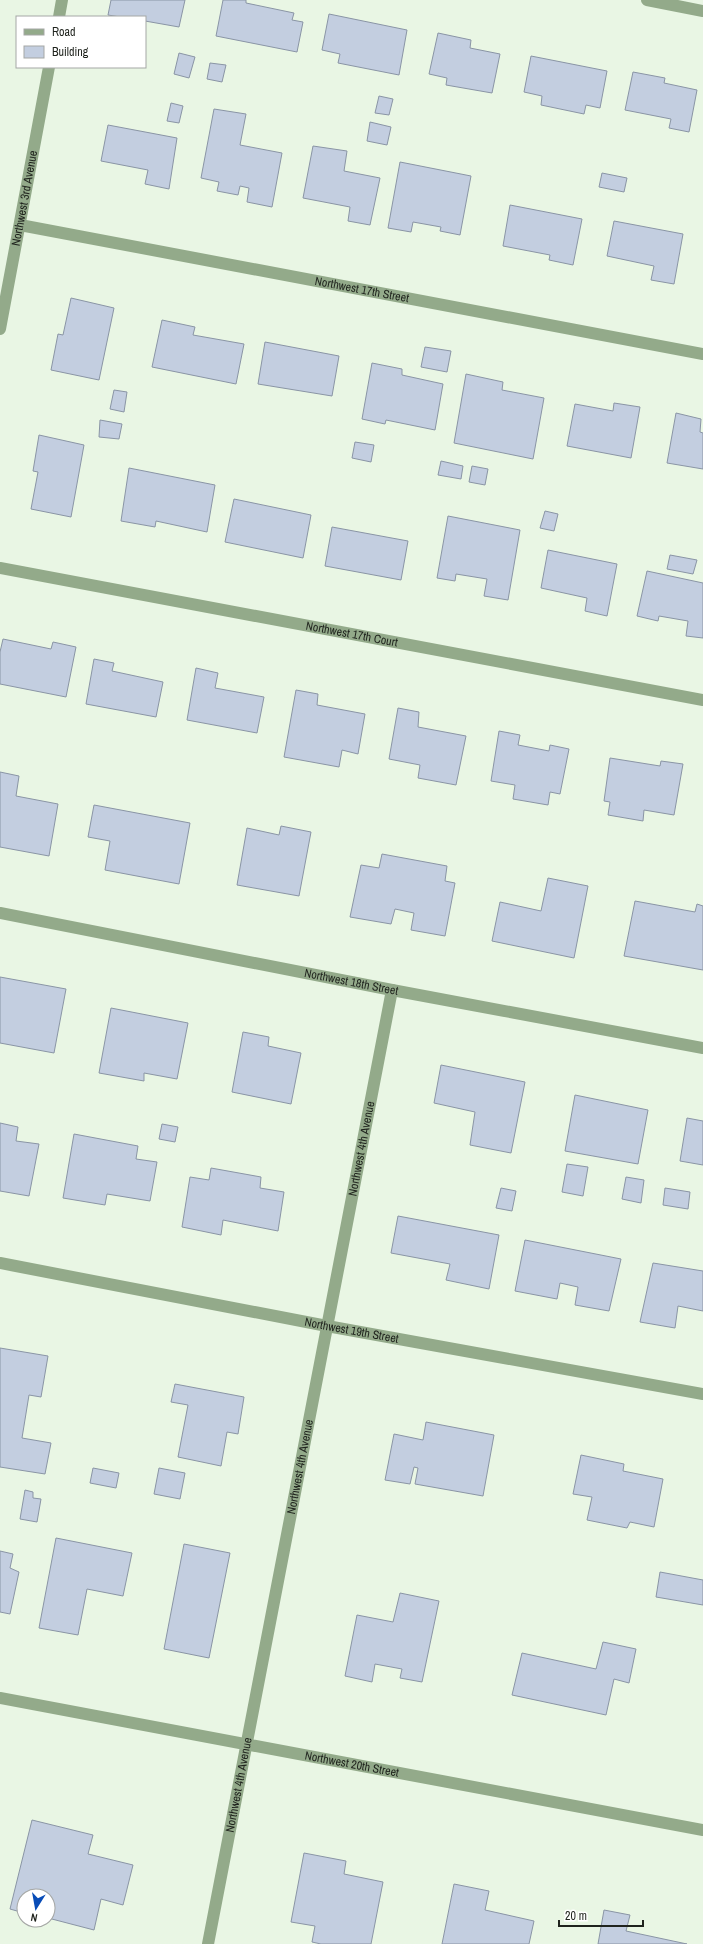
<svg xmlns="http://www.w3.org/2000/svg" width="703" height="1944" font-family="'Archivo Narrow',sans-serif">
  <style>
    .building { fill: #c3cee0; stroke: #8a95a5 }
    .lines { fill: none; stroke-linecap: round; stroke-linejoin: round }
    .minor { stroke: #93aa8a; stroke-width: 12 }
    .labels { text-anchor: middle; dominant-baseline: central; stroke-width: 3.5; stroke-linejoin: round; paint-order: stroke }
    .street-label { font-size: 12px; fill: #1f231d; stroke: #fff }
  </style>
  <rect width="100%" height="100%" fill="#e9f6e4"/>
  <path class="building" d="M111,0H185L179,27L145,21V17H120L108,15Z
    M223,0H246V3L294,13L292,20L303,22L297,52L216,36Z
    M329,14L407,30L399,75L338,63L340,54L322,50Z
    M438,33L471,40L470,48L500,54L492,93L446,85L447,78L429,74Z
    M179,53L195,57L189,78L174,74Z
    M531,56L607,71L600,108L586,105L584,114L541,105L542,96L524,92Z
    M210,63L226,65L222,82L207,79Z
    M633,72L665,78L664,83L697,90L689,132L669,128L671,119L625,110Z
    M379,96L393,99L389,115L375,113Z
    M171,103L183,106L179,123L167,121Z
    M214,109L246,114L240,145L282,153L272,207L247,202L249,188L240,186L238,195L217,191L219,182L201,178Z
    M370,122L391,127L387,145L367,141Z
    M108,125L177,138L169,189L145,184L148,170L101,161Z
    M313,146L347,151L344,171L380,178L370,225L348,221L350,207L303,198Z
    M400,162L471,176L460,235L440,231L441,227L413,222L411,232L388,228Z
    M602,173L627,178L624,192L599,187Z
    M510,205L582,219L573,265L549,260L550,255L503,246Z
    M614,221L683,234L674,284L651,280L654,266L607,256Z
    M71,298L114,308L99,380L51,370L58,334L63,335Z
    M162,320L195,327L193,335L244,344L236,384L152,367Z
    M265,342L339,356L332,396L258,384Z
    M425,347L451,351L447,372L421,367Z
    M372,363L402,369V375L443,384L435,430L386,420L385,424L362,419Z
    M466,374L503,382L502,390L544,398L533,459L454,443Z
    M114,390L127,392L124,412L110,409Z
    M614,403L640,407L631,458L567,446L575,404L613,411Z
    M676,413L701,419L700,432L703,433V469L667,463Z
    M100,420L122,424L119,439L99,437Z
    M39,435L84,445L71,517L31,509L38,472L33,471Z
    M355,442L374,445L371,462L352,458Z
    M441,461L463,466L461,479L438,475Z
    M472,466L488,469L485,485L469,482Z
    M129,468L215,485L207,532L156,521L155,527L121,521Z
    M234,499L311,515L303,558L225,542Z
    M545,511L558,514L554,531L540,528Z
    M448,516L520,530L508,600L484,596L487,579L456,574L455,581L437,578Z
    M332,527L408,541L401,580L325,566Z
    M548,550L617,564L607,616L585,611L587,598L541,588Z
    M670,555L697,560L693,574L667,569Z
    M647,571L703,583V638L686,636L688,621L659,616L658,621L637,616Z
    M3,639L51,649L53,642L76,647L66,697L0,684V652Z
    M94,659L114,663L112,671L163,682L156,717L86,704Z
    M196,668L218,673L215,688L264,697L257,733L187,720Z
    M296,690L318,694L317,705L365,714L358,754L342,750L339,767L284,757Z
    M398,708L419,712L418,727L466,736L456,785L418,778L420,765L389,759Z
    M499,731L520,735L518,745L549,751L550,745L569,749L560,794L550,792L548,805L513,799L515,785L491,781Z
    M610,758L660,766L661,761L683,764L674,815L644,810L643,821L608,815L610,802L604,801Z
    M0,772L19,776L16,796L58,804L49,856L0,847Z
    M94,805L190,823L179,884L105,870L110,841L88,837Z
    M281,826L311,832L299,896L237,885L247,828L279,835Z
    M382,854L447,866L445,881L455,883L445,936L411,930L414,913L395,909L391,924L350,917L361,865L379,868Z
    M548,878L588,886L574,958L492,941L500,902L541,911Z
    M635,901L695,912L697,904L703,906V970L624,956Z
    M0,977L66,989L54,1053L0,1043Z
    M111,1008L188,1023L177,1079L144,1073V1081L99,1073Z
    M243,1032L269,1037L268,1046L301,1053L291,1104L232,1092Z
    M441,1065L525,1082L511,1153L470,1145L475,1112L434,1103Z
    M575,1095L648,1110L638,1164L565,1151Z
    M687,1118L703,1121V1165L680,1161Z
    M0,1123L18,1127L16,1141L39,1144L29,1196L0,1191Z
    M162,1124L178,1127L175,1142L159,1139Z
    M74,1134L138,1146L136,1159L157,1162L150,1201L107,1194L105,1205L63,1198Z
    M567,1164L588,1167L583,1196L562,1192Z
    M211,1168L261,1177L260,1188L284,1192L278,1231L223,1220L221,1235L182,1227L190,1177L209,1180Z
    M626,1177L644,1180L641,1203L622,1199Z
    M501,1188L516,1191L512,1211L496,1208Z
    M665,1188L690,1192L688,1209L663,1205Z
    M398,1216L499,1235L489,1289L446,1280L450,1264L391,1253Z
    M525,1240L621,1259L609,1311L575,1305L578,1287L560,1283L557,1299L515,1291Z
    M653,1263L703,1271V1311L678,1306L675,1328L640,1322Z
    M0,1348L48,1356L41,1397L29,1395L22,1438L51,1443L45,1474L0,1467Z
    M175,1384L244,1397L238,1434L227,1432L221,1466L178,1457L188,1405L171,1402Z
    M426,1422L494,1435L483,1496L415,1484L418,1468L414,1467L410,1484L385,1480L394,1434L423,1440Z
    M581,1455L624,1464L623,1471L663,1479L654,1527L630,1522L627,1528L587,1520L592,1497L573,1494Z
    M93,1468L119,1473L116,1488L90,1483Z
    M159,1468L185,1473L180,1499L154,1494Z
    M25,1490L33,1492V1498L41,1499L37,1522L20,1519Z
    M56,1538L132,1553L123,1596L87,1589L78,1635L39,1628Z
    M184,1544L230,1553L209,1658L164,1649Z
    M0,1551L13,1554L10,1568L19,1572L10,1614L0,1612Z
    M660,1572L703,1580V1605L656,1597Z
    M400,1593L439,1601L422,1682L400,1678L402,1669L375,1664L372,1682L345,1676L357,1615L393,1622Z
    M603,1642L636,1649L629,1683L614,1679L606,1715L512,1695L522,1653L596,1669Z
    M32,1820L93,1835L88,1854L133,1865L123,1905L101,1899L94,1930L48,1918V1896H24V1913L10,1909Z
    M304,1853L346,1861L344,1874L383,1882L371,1944H321L312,1942L315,1926L291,1922Z
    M454,1884L489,1891L485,1910L534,1921L529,1944H442Z
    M604,1910L630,1915L626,1931L687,1944H598Z"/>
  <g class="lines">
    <g class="minor">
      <path d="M647,0L703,11"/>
      <path d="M59,17L62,0"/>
      <path id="s1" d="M20,225L703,354"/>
      <path id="s2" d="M0,329L49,67"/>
      <path id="s3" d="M0,568L703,700"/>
      <path id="s4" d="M0,913L392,990L703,1048"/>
      <path id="s5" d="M0,1263L327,1326L703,1394"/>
      <path id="s6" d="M0,1698L703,1830"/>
      <path id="s7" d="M208,1944L392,990"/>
    </g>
  </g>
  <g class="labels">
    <g class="street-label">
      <text stroke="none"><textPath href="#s2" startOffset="133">Northwest 3rd Avenue</textPath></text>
      <text stroke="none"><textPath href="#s1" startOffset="348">Northwest 17th Street</textPath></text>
      <text stroke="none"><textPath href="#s3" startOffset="358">Northwest 17th Court</textPath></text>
      <text stroke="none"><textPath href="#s4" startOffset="358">Northwest 18th Street</textPath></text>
      <text stroke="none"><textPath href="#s7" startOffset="810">Northwest 4th Avenue</textPath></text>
      <text stroke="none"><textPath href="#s5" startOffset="358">Northwest 19th Street</textPath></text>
      <text stroke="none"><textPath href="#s7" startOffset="486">Northwest 4th Avenue</textPath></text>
      <text stroke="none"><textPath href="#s6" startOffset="358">Northwest 20th Street</textPath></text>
      <text stroke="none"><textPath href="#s7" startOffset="162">Northwest 4th Avenue</textPath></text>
    </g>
  </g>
  <rect x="16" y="16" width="130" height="52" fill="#ffffff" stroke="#a5a7a5"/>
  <rect x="24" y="29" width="20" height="6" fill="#93aa8a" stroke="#a5a7a5"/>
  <text x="52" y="36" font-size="12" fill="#1f231d">Road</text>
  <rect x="24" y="46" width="20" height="12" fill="#c3cee0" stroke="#a5a7a5"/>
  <text x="52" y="56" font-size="12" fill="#1f231d">Building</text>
  <g transform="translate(36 1908) rotate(191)"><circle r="19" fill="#ffffff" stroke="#a5a7a5"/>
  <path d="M0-3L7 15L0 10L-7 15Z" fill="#084cb7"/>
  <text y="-6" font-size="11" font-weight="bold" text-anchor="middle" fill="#1f231d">N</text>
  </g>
  <path d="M559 1920v6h84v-6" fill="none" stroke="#1f231d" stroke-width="2"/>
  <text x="565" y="1920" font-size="12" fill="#1f231d" stroke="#ffffff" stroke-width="3" paint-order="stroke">20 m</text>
</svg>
